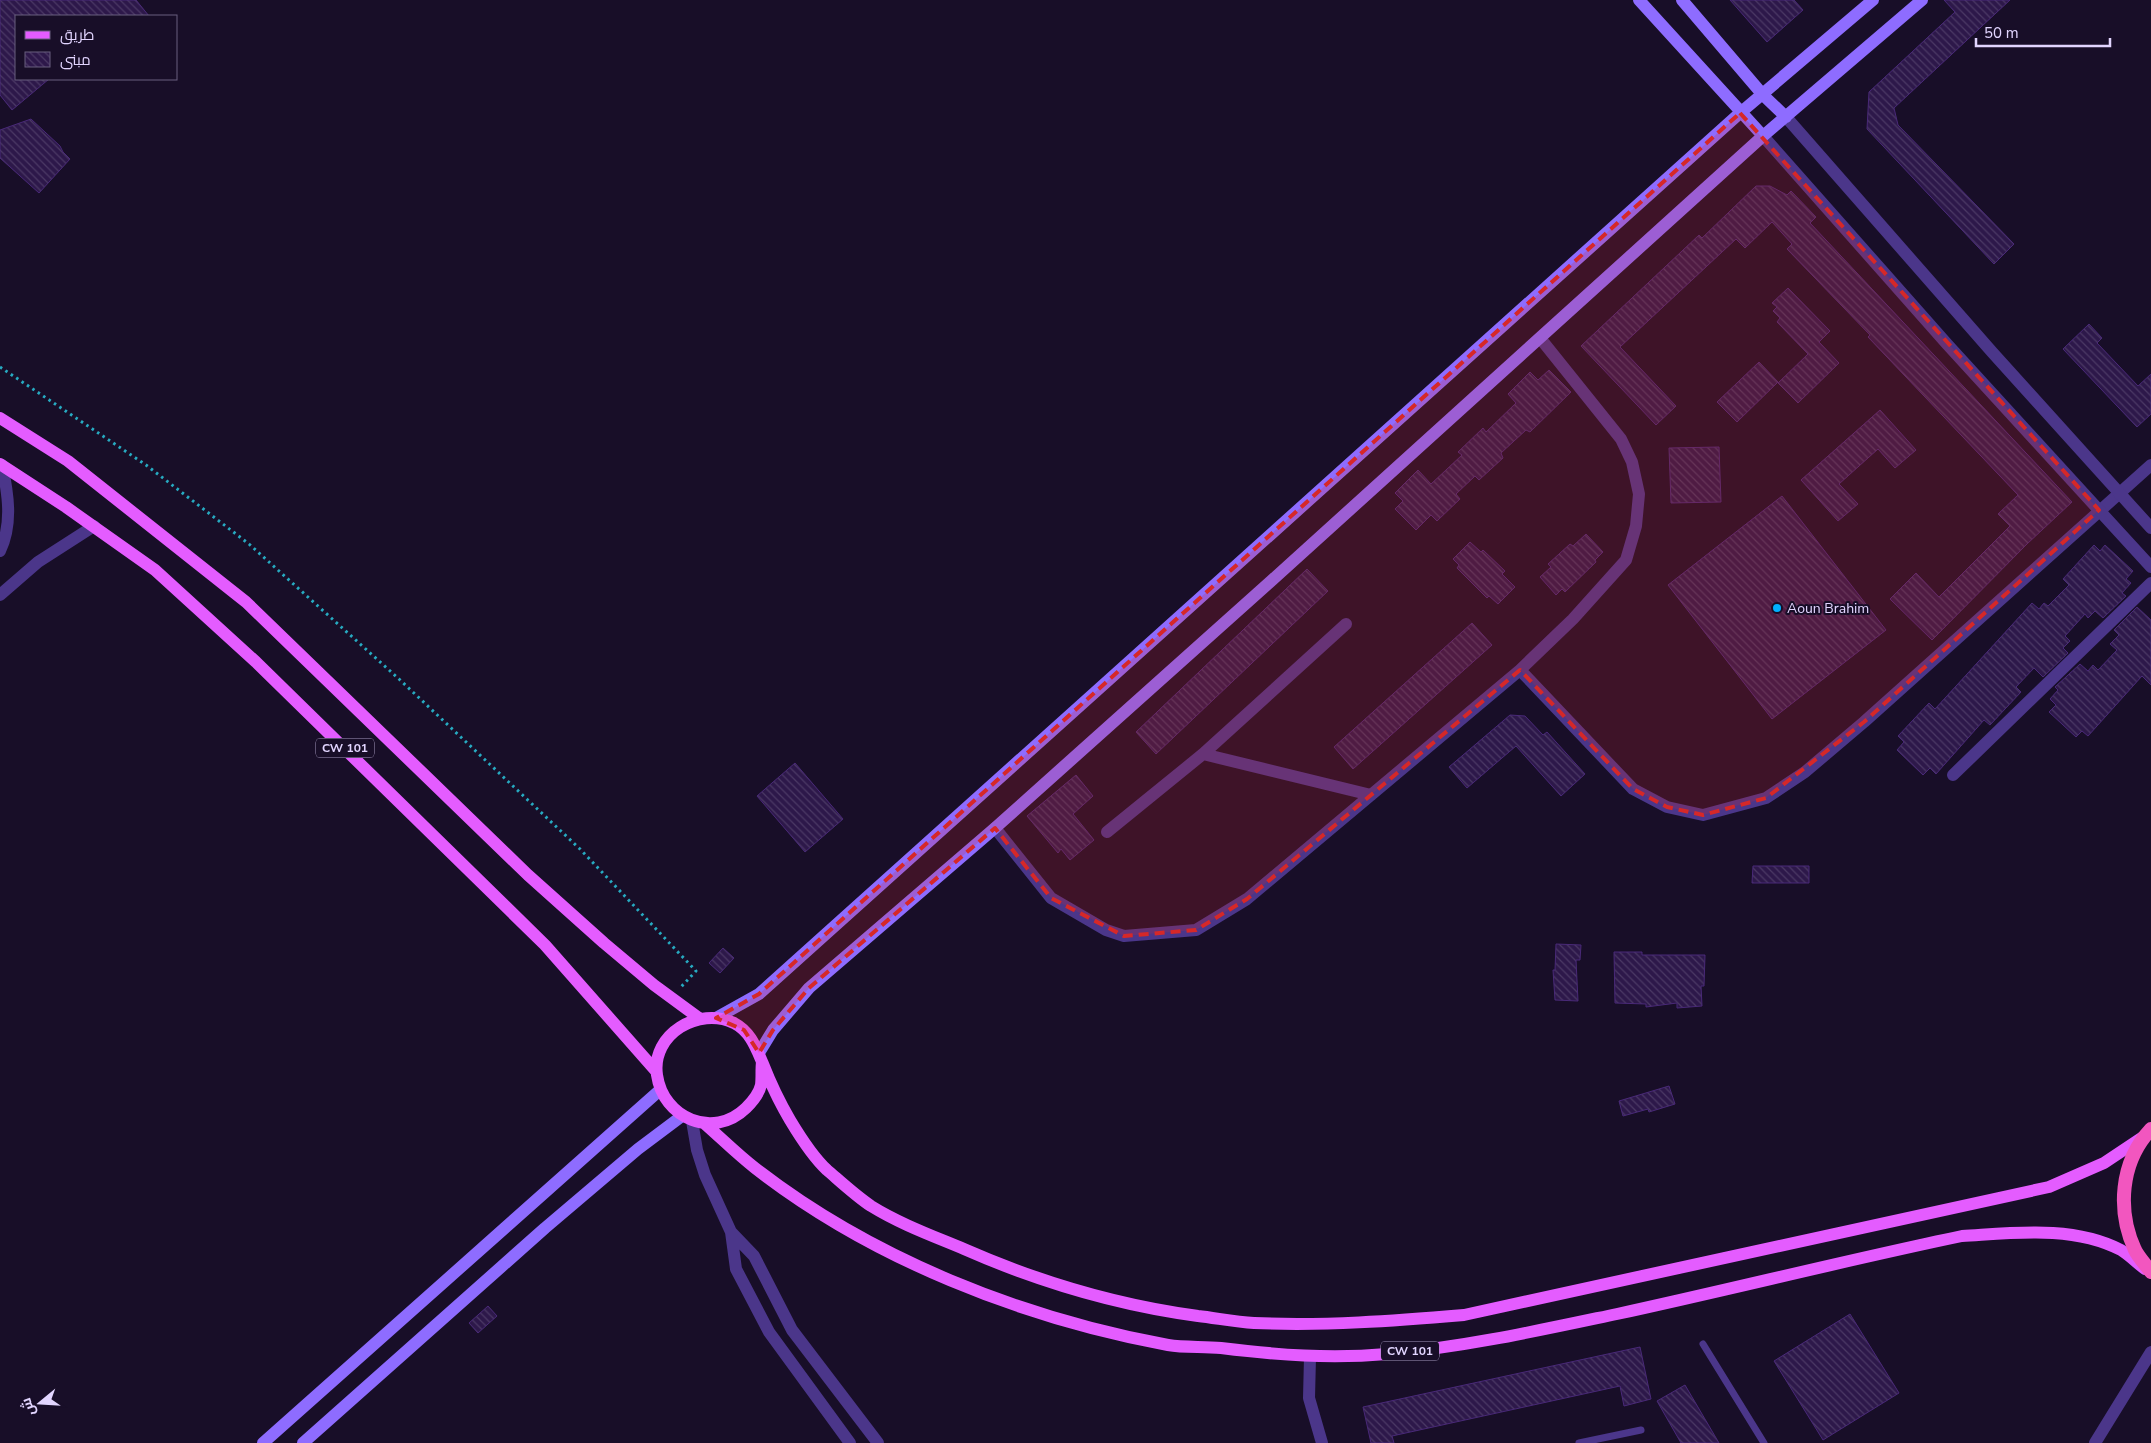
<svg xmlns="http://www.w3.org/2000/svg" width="2151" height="1443" font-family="'Nunito Sans',Cairo,sans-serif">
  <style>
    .building { fill: url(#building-back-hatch); stroke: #492978 }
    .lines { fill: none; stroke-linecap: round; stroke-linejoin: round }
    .path { stroke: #27aac1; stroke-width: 3; stroke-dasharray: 2.5 4; stroke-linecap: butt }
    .service { stroke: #4b368a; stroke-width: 7 }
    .minor { stroke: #4b368a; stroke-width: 12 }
    .tertiary { stroke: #4b368a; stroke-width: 12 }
    .secondary { stroke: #8e6cff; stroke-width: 12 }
    .primary { stroke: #e45cff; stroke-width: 12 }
    .trunk { stroke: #f256bf; stroke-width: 14 }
    .marked { fill: #d62828; fill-opacity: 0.2; stroke: #d62828; stroke-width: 4; stroke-dasharray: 10 6; stroke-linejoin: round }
    .poi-dot { fill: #01b0ff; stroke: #180e28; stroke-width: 2 }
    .labels { text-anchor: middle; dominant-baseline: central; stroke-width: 4; stroke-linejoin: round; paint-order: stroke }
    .shield { fill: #180e28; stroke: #a599be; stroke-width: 1 }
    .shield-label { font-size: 12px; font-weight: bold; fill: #e2d5ff }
    .poi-label { font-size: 14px; fill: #e2d5ff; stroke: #180e28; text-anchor: start }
  </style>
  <defs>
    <pattern id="building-back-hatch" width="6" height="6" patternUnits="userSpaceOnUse" patternTransform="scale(1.25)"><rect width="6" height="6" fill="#2d184a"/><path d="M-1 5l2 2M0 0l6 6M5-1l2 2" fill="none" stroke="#4b3965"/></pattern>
  </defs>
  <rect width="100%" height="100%" fill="#180e28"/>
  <path class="building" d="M0,0H136L149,16H16V79H49L12,110L0,95Z
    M1730,0H1794L1803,10L1767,42Z
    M1944,0H2010L1894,108L1898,125L2014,244L1994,264L1867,129L1869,92L1955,12Z
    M31,119L60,146L63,152L70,159L39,193L0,158V130Z
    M1756,186H1770L1787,195L1791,191L1816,217L1810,223L2072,502L2027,544L1932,640L1890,599L1916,573L1939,597L2010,526L1998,514L2018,495L1868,337L1870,335L1787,249L1792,244L1772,222L1745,248L1736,239L1620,347L1676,406L1656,425L1581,346L1699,235L1702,238Z
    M1788,288L1830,331L1819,342L1839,363L1798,403L1778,383L1808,354L1777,322L1780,318L1773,311L1777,307L1772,303Z
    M2089,324L2102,338L2097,343L2138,386L2151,374V414L2137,427L2063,349Z
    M1759,362L1778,382L1737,422L1717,402Z
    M1549,370L1571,392L1530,432L1526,430L1501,453L1503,458L1479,480L1475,476L1456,494L1460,499L1437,521L1431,515L1416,530L1395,509L1403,501L1395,493L1418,470L1431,484L1462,455L1458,452L1483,428L1486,432L1516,403L1508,394L1530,372L1538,380Z
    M1880,410L1916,450L1895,468L1878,449L1839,484L1858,504L1838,521L1801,480Z
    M1719,447L1721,502L1671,503L1669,448Z
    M1782,496L1886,630L1772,719L1668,585Z
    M1586,534L1603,552L1595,560L1596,562L1565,592L1562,589L1556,595L1540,577L1551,567L1548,564L1570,544L1573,546Z
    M1470,542L1481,552L1483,550L1505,571L1502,574L1515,587L1498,604L1489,596L1487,598L1457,568L1459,565L1453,559Z
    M2094,545L2100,551L2105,545L2133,571L2126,579L2131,583L2122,593L2126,596L2103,618L2095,611L2088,618L2085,614L2065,636L2070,641L2063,648L2068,653L2043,677L2034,668L2016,687L2021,692L1990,725L1984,720L1936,774L1930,768L1923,775L1897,750L1904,742L1898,736L1929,703L1935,709L2032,603L2039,609L2044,603L2048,606L2069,585L2063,579Z
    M1307,569L1328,591L1156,754L1136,732Z
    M2137,607L2151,620V685L2142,676L2088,736L2082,731L2076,737L2049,712L2056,705L2050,699L2058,690L2055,687L2080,664L2088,671L2093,665L2098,670L2117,650L2110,644L2119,635L2114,630Z
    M1472,623L1492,645L1353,769L1334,747Z
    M1510,715L1525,716L1543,735L1547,732L1585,774L1561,796L1516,746L1467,788L1449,767Z
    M795,763L843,819L805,852L757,796Z
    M1076,775L1093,796L1073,814L1094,840L1070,860L1061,849L1058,853L1027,816Z
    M1753,866H1809V883H1752Z
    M1556,944L1581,945L1580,960H1576L1578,1001L1555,1000L1553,970H1555Z
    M723,948L734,958L720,973L709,963Z
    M1614,952H1642V955H1705L1704,986H1701L1702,1006L1677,1008V1003L1646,1007V1004L1615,1003Z
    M1669,1086L1675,1104L1649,1112L1648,1109L1623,1116L1619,1101Z
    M488,1306L497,1316L478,1333L469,1323Z
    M1850,1314L1899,1393L1823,1440L1774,1361Z
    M1640,1347L1651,1399L1624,1406L1620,1386L1392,1436L1394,1443H1371L1363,1407Z
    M1685,1385L1719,1443H1681L1657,1401Z"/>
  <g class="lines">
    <path class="path" d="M0,367L146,465L249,544L399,679L580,849L696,971L680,988"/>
    <path class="service" d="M1703,1344L1764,1443
      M1579,1443L1641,1430"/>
    <path class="minor" d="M1540,338L1621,439L1632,462L1639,494L1636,526L1626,560L1573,619L1520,670L1633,789L1667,807L1703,815L1766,798L1805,772L1864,722L2151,465
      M0,551C13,524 8,493 2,465
      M0,595L38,562L94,526
      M1203,754L1346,624
      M1953,775L2151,583
      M995,828L1051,898L1106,930L1124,936L1196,930L1247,899L1520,670
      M1107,832L1203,754L1371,795
      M692,1121L697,1150L705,1175L731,1232L736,1269L769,1332L850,1443
      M731,1232L754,1256L792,1330L878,1443
      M1310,1357L1309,1398L1322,1443
      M2095,1443L2151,1352"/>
    <path class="tertiary" d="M1786,117L1992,352L2151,528
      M1763,136L1947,344L2151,567"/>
    <path class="secondary" d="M1639,0L1763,136
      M1682,0L1763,95L1786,117
      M716,1018L759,994L1740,113L1873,0
      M759,1053L773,1030L809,988L995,828L1270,582L1763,136L1922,0
      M263,1443L660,1090
      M303,1443L545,1228L638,1149L682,1116"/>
    <path class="primary" d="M0,418L68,461L246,602L528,875L604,943L654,985L699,1018
      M0,464L66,507L155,570L256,662L545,945L656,1071
      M762,1062C761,1069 762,1078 761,1085C759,1094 752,1102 746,1108C713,1140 663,1118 657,1075C651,1034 699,1006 734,1023C751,1032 756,1048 763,1064C770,1082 780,1103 790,1120C799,1135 815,1159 827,1170C841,1182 856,1196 871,1206C900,1224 933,1236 964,1249C1039,1282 1116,1305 1198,1316C1216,1318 1235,1322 1254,1323C1324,1326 1394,1321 1464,1315L2049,1187L2104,1163L2143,1137
      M705,1124C721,1138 737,1154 755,1168C872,1259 1022,1318 1168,1345C1185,1348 1204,1346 1221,1348C1278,1355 1330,1359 1387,1354C1465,1347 1541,1330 1617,1314C1732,1289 1847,1260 1962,1236C2014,1233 2073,1225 2121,1250C2129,1255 2137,1263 2145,1269"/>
    <path class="trunk" d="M2151,1129C2120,1162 2117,1211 2135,1250C2139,1258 2146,1265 2151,1272"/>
  </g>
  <path class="marked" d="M1740,113L2099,510L1864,722L1766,798L1703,815L1667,807L1633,789L1520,670L1247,899L1196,930L1124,936L1051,898L995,828L809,988L773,1030L759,1053L744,1030L716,1018L759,994Z"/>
  <circle class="poi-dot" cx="1777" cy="608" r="5"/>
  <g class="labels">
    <g class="shield">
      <rect x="316" y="738.5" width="58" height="19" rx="4"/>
      <rect x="1381" y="1341.5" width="58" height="19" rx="4"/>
    </g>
    <g class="shield-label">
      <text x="345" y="748">CW 101</text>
      <text x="1410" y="1351">CW 101</text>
    </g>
    <g class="poi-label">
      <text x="1787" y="608">Aoun Brahim</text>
    </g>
  </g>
  <rect x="15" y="15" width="162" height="65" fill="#180e28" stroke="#695e7e"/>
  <rect x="25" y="31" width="25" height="8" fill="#e45cff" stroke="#695e7e"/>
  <text x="60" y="40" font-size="15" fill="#e2d5ff">طريق</text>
  <rect x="25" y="52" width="25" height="15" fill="url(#building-back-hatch)" stroke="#695e7e"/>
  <text x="60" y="65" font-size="15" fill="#e2d5ff">مبنى</text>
  <g transform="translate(40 1403) rotate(252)" stroke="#180e28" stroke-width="4" paint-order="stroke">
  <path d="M0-4L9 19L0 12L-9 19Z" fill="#e2d5ff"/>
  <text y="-8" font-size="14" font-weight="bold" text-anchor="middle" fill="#e2d5ff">ش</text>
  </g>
  <path d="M1976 38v8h134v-8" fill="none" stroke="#e2d5ff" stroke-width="2.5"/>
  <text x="1984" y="38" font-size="15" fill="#e2d5ff" stroke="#180e28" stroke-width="4" paint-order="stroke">50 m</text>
</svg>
